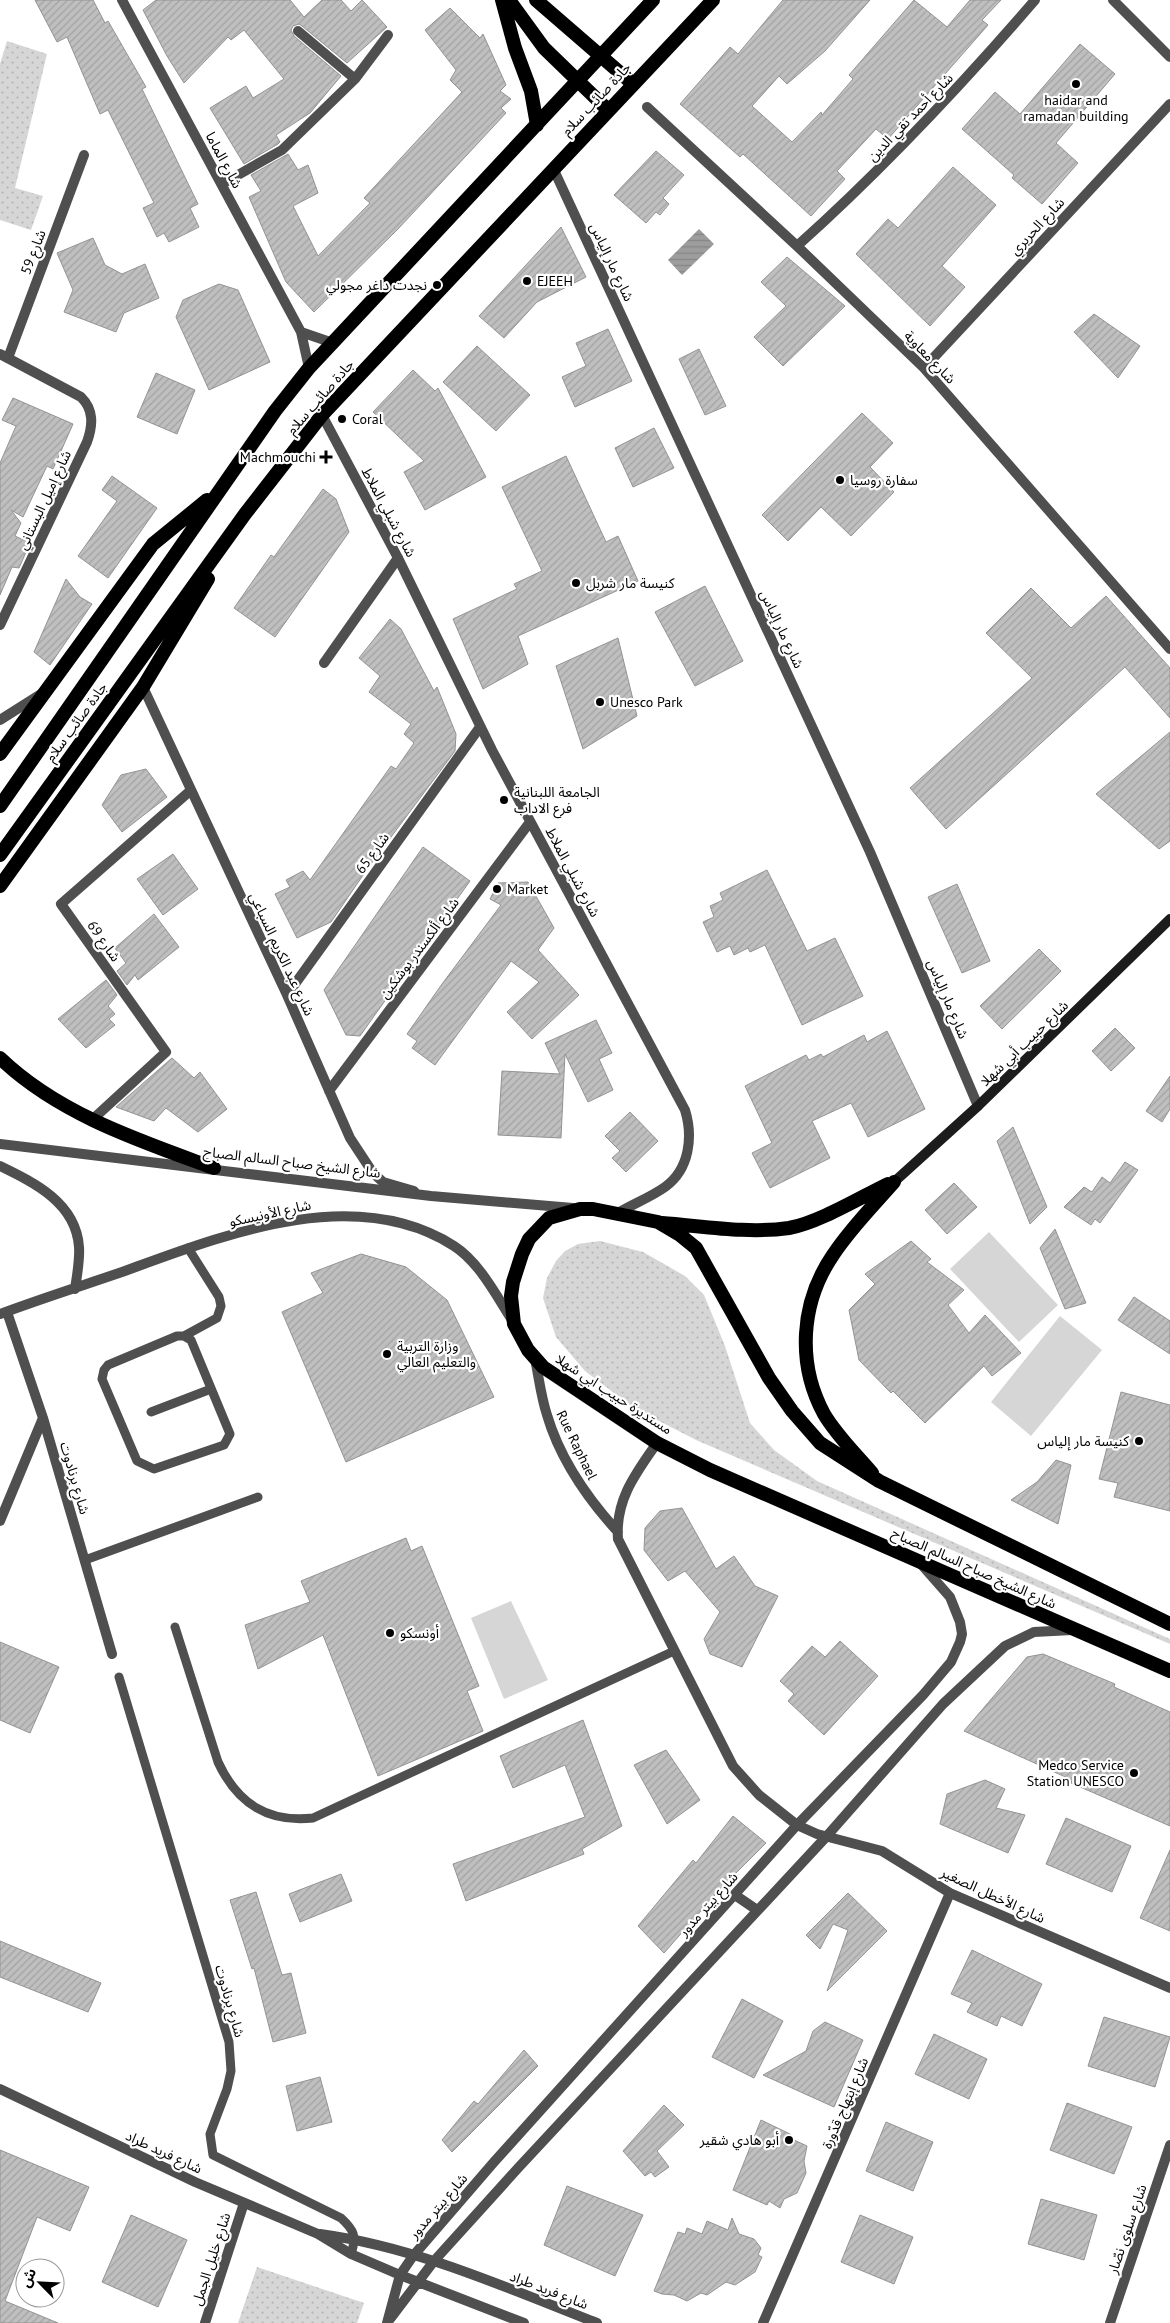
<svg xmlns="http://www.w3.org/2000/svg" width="1170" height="2323" font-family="'PT Sans','Noto Sans Arabic',sans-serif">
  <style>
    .grass { fill: url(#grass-dots) }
    .garden { fill: #d6d6d6 }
    .water { fill: url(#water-rules) }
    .building { fill: url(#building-hatch); stroke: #939393 }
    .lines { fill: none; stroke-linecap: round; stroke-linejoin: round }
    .service { stroke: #4f4f4f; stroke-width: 9 }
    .pedestrian { stroke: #4f4f4f; stroke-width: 10 }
    .minor { stroke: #4f4f4f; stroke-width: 10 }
    .tertiary { stroke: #4f4f4f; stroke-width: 10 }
    .secondary { stroke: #1c1c1c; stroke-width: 10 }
    .trunk { stroke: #000; stroke-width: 14 }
    .poi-dot { fill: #000; stroke: #fff; stroke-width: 2 }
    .labels { text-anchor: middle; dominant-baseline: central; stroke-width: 4.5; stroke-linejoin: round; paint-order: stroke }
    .street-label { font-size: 14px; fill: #000; stroke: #fff }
    .poi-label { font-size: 14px; fill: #000; stroke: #fff; text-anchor: start }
  </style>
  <defs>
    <pattern id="grass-dots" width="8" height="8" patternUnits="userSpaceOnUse" patternTransform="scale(1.25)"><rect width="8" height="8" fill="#d6d6d6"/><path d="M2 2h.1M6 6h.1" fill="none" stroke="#b6b6b6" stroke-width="1.8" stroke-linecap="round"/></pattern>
    <pattern id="water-rules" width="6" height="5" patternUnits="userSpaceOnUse" patternTransform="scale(1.25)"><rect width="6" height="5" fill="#9d9d9d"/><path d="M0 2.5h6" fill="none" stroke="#858585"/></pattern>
    <pattern id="building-hatch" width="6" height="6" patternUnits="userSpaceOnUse" patternTransform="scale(1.25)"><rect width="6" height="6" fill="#bfbfbf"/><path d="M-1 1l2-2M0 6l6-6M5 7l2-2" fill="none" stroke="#a2a2a2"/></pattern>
  </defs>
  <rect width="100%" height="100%" fill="#fff"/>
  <path class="grass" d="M7,41L47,54L15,188L43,196L31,230L0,220V64Z
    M600,1241L643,1252L685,1276L704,1295L725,1346L750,1423L774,1450L817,1481L1170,1639V1644L696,1440L634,1408L585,1371L556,1337L543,1298L547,1278L556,1261L565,1251L578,1244Z
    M257,2267L364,2303L357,2323H238Z"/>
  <path class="garden" d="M989,1232L1058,1305L1019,1342L950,1269Z
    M1060,1316L1102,1350L1031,1436L991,1402Z
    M511,1601L548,1680L504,1699L471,1618Z"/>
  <path class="water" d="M699,229L714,244L682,275L668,260Z"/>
  <path class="building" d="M35,0H93L105,23L108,21L146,87L142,89L198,204L190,208L199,227L169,242L164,233L157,237L143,208L154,203L108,110L100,114L67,37L57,42Z
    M156,0H290L304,17L322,0H341L351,11L362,0L387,27L347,63L302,26L299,24L293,26L291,30L294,36L341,76L310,113L276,135L280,142L278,144L244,164L210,108L246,86L253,98L284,79L244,30L231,40L228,37L184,83L167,56L143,10Z
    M783,0H870L825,51L787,84L779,76L752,106L792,142L821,112L822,115L853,79L849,75L914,0L947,27L970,0H1001L982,20L988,25L888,139L876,129L837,171L845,179L811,216L743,154L740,157L680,104L730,47L738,54Z
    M450,8L480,38L483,34L506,85L500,91L511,99L501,108L506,113L398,229L314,312L286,282L249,197L261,191L251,175L288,154L298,170L308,165L318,193L293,206L318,256L370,203L364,198L462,92L450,80L456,70L425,30Z
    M1080,44L1115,74L1056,143L1078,163L1042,204L1012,178L1014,175L962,129L995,92L1020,114Z
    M656,151L684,175L663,198L669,204L660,215L656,212L646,223L614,195Z
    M953,167L996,205L942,266L965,287L930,326L856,254L888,219L898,228Z
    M561,227L586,277L537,302L504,338L479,316Z
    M93,238L105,265L122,274L145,264L159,298L124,313L116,332L64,312L73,290L57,253Z
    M787,257L845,306L783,366L754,337L786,306L761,282Z
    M219,284L238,290L270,362L209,390L176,317L183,300Z
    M1094,314L1140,346L1118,378L1074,332Z
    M608,329L632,381L575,407L562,377L586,366L576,343Z
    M477,346L530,395L496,431L443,382Z
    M699,349L726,406L705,415L679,359Z
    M413,370L435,391L438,388L486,477L425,510L404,472L424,461L373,412Z
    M156,373L195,390L177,434L137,417Z
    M13,398L73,424L53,469L47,466L23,517L11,510L21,523L15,536L30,543L19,568L12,567L0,595V463L16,426L2,420Z
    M862,413L893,443L870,467L894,492L851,536L821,507L788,541L762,515Z
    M654,428L674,468L633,487L615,448Z
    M566,456L606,542L618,536L638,581L518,636L528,664L483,689L453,619L517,589L514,584L542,571L502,487Z
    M112,476L157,508L108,578L78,556L117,501L102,490Z
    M323,489L336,499L349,532L275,637L234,608L271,555L274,557Z
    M66,579L80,597L92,604L50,665L34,652Z
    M705,586L743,661L695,686L655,612Z
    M1031,588L1071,628L1106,596L1170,668V718L1125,667L946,829L910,788L1032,678L986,633Z
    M390,619L401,629L434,691L437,687L456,734L455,751L368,868L331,922L297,938L275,894L290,887L286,880L303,871L310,880L391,766L396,769L414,743L404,734L411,724L369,692L380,676L359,658Z
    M618,638L637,716L583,749L556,666Z
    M1170,732V841L1159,849L1096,794Z
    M146,769L167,797L122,832L102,805L121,775Z
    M423,847L470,881L360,1036L346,1035L324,990Z
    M173,854L198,889L163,915L137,879Z
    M767,870L807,951L835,938L863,996L802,1025L765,945L750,952L748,948L734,955L730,946L717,952L703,922L714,917L710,906L723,900L720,893Z
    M528,882L554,928L538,950L579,995L532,1039L507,1012L539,982L511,961L435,1065L412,1048L417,1041L407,1034L442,984L501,905L490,899L498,883Z
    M957,884L990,961L962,973L928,897Z
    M154,914L179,947L138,980L135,975L127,985L117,971L126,963L115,948Z
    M1039,949L1061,971L1002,1029L980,1006Z
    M106,980L117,995L108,1006L115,1014L109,1019L115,1025L86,1048L58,1019Z
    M596,1020L612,1053L599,1059L613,1090L588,1102L565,1054L561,1138L498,1135L502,1071L560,1074L545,1043Z
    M1115,1028L1135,1048L1111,1071L1092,1051Z
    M887,1031L925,1109L868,1137L851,1103L812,1121L830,1158L770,1188L752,1153L772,1143L745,1086L806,1055L809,1060L821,1054L823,1057L864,1035L867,1042Z
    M172,1058L194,1078L200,1072L227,1109L198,1132L166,1108L154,1121L116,1107Z
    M1170,1076V1109L1162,1122L1146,1111Z
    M630,1112L658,1141L626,1172L612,1158L620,1151L605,1136Z
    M1013,1127L1047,1207L1030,1224L997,1141Z
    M1125,1162L1138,1170L1100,1223L1095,1219L1091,1225L1064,1207L1084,1187L1092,1192L1102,1177L1110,1183Z
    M954,1183L977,1207L947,1234L925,1210Z
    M1055,1229L1086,1303L1065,1309L1040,1248Z
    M911,1241L931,1259L927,1262L964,1290L948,1305L969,1333L985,1315L1021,1353L992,1376L984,1366L925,1423L893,1391L891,1393L859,1360L849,1310L875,1284L865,1274Z
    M361,1254L406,1267L447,1300L494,1397L346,1462L282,1312L323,1293L311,1273Z
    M1134,1297L1170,1321V1354L1118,1320Z
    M1121,1392L1170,1405V1511L1114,1497L1118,1483L1099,1479Z
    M1056,1460L1071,1465L1058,1524L1011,1500L1037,1482Z
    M682,1508L716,1569L734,1556L755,1586L778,1596L742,1667L710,1654L704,1639L720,1612L685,1571L668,1581L644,1550L645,1528L660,1511Z
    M406,1538L411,1551L422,1546L479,1686L467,1691L483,1731L378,1776L323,1635L258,1669L245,1625L310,1602L301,1581Z
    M840,1641L878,1676L824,1735L788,1701L794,1694L780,1681L812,1646L825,1657Z
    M0,1642L59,1667L30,1733L0,1720Z
    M1043,1654L1115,1684L1114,1687L1170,1712V1826L1071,1783L1072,1780L964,1731L1027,1657Z
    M583,1720L622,1826L582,1849L584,1854L466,1901L453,1864L585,1817L565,1765L513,1788L500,1756Z
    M666,1750L700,1800L667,1824L634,1765Z
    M985,1780L1005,1789L996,1808L1025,1815L1008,1853L940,1824L947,1794Z
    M733,1816L766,1843L723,1886L664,1953L638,1926L693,1860L696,1863Z
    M1066,1818L1131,1846L1112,1892L1046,1864Z
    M1170,1850V1931L1140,1918Z
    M341,1874L352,1901L300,1922L289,1894Z
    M256,1892L282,1975L291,1973L306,2033L273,2042L254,1968L252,1969L230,1900Z
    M848,1893L887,1931L827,1991L848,1930L833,1924L820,1949L806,1935Z
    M0,1941L101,1983L88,2012L0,1977Z
    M972,1950L1042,1984L1022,2026L1001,2016L997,2026L967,2012L972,2003L951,1994Z
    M742,1999L783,2021L754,2078L712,2057Z
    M1104,2017L1170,2037L1155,2087L1088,2066Z
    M825,2022L863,2040L834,2107L763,2075L806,2051L813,2031Z
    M934,2034L987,2059L969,2099L915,2074Z
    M524,2050L538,2066L452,2152L442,2140L474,2101L478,2104Z
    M320,2077L332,2122L297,2131L286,2086Z
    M1067,2103L1132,2127L1114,2174L1050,2150Z
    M664,2105L684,2125L657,2151L669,2167L655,2177L651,2172L645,2176L623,2151Z
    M761,2120L790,2134L794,2140L807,2146L804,2161L806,2173L797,2193L784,2199L780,2208L769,2201L767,2205L733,2190Z
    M886,2122L933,2142L913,2191L866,2171Z
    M0,2150L89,2187L70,2231L37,2217L5,2301L58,2323H0Z
    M567,2186L643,2215L615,2276L544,2245Z
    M1041,2199L1097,2215L1084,2260L1028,2244Z
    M131,2215L187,2240L158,2307L102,2282Z
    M860,2215L913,2237L894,2284L841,2262Z
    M732,2218L739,2234L754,2239L761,2248L758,2255L762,2257L755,2272L735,2285L726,2282L707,2295L701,2293L687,2301L674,2295L662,2294L654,2291L678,2232L685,2234L687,2228L702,2234L707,2221L728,2230Z"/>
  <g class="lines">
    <path class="service" d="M177,1336H184L191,1340L230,1434L224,1445L154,1469L137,1461L102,1379L104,1370L108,1365Z
      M184,1336L217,1318L221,1306L219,1297L188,1248
      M151,1412L211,1389
      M85,1560L258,1497
      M175,1627L218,1762C237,1803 267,1823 313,1818L674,1651
      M119,1677L229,2042L231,2071L227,2089L210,2134L213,2155L341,2218C354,2230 357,2236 351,2254"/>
    <path class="pedestrian" d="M298,31L355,79
      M222,184L282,150L355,79L388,35
      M8,358L84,155
      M324,663L398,558
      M93,1119L166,1052L61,904L190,791"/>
    <path class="minor" d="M122,0L301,332L309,368
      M1113,0L1170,57
      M647,107L797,246L924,368L1170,649
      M553,168L870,852L978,1106
      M797,246C884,168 959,88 1035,0
      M301,332L333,343
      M0,354L81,397C94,410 93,425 87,442L0,625
      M924,368L1170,104
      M322,415L398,558L492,750L685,1110C693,1136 690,1169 665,1187C651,1197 633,1204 618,1213
      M143,687L287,995L350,1138L373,1173L383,1182L414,1191
      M0,720L41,694
      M287,995L480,727
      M329,1091L530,822
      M7,1312L43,1418L112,1654
      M535,1359C539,1378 541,1397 547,1415C560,1459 587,1498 618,1532
      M657,1443C636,1473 615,1500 618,1539L733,1766L759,1795L797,1825L817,1834L882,1851L950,1893L1170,1988
      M0,1521L43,1418
      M205,2323L244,2203
      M763,2323L950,1893
      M1110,2323L1170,2145"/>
    <path class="tertiary" d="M0,1144L431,1196L573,1208
      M0,1166C35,1183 76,1203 79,1247C80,1260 77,1275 75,1289
      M0,1314C40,1299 81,1286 122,1272C221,1236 354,1182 454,1246C479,1262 496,1295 512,1320
      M735,1895L757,1910
      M0,2089L195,2182L318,2234L351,2254L400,2275L524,2323
      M320,2234C416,2247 507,2288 597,2323
      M390,2319L434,2261L519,2167L826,1837L943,1704L1005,1646L1034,1632L1072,1630
      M387,2323L400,2275L413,2256L494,2162L797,1825L923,1695L951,1662L960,1642L962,1634L960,1622L950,1597L921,1564"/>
    <path class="secondary" d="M894,1182L978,1106L1170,919"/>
    <path class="trunk" d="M502,0L515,48L531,91L537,125
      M509,0L544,48L608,110
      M536,0L633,84
      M0,754L153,544L207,500
      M0,806L275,411L309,368L653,0
      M0,855L245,514L322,415L713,0
      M0,886L143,687L208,579
      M0,1058C58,1114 140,1141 214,1168
      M662,1223C703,1226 748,1234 789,1228C818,1223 861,1197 888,1184
      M872,1473C856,1454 837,1436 824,1414C797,1364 800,1303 833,1255C850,1229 873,1206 894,1182
      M1170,1624L879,1481L820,1443L792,1411L769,1378L696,1248L680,1235L658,1222L593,1209H580L549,1218L529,1239L522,1254L513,1282L511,1296L514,1324L528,1350L543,1367L657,1443L710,1470L1170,1671"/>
  </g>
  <g class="poi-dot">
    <circle cx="1076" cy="84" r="5"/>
    <circle cx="527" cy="281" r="5"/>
    <circle cx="437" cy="285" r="5"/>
    <circle cx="342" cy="419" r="5"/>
    <path d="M323.5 449.5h5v5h5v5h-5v5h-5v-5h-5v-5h5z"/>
    <circle cx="840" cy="480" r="5"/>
    <circle cx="576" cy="583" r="5"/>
    <circle cx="600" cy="702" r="5"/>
    <circle cx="504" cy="800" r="5"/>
    <circle cx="497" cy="889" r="5"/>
    <circle cx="387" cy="1354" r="5"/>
    <circle cx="1139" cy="1441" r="5"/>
    <circle cx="390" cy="1633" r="5"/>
    <circle cx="1134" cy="1773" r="5"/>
    <circle cx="789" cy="2140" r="5"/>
  </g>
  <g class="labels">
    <g class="street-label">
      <text transform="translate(596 99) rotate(-47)">جادة صائب سلام</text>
      <text transform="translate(910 117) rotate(-46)">شارع أحمد تقي الدين</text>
      <text transform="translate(224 160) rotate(62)">شارع الماما</text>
      <text transform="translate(1037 226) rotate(-47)">شارع الحريري</text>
      <text transform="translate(33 252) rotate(-69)">شارع 59</text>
      <text transform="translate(612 262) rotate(65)">شارع مار إلياس</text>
      <text transform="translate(930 357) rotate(46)">شارع معاوية</text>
      <text transform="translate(320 397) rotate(-49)">جادة صائب سلام</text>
      <text transform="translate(44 500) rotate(-65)">شارع إميل البستاني</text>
      <text transform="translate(389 512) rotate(62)">شارع شبلي الملاط</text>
      <text transform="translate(782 629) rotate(65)">شارع مار إلياس</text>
      <text transform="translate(76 722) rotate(-54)">جادة صائب سلام</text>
      <text transform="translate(372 853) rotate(-54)">شارع 65</text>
      <text transform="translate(573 872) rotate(62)">شارع شبلي الملاط</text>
      <text transform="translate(104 941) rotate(55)">شارع 69</text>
      <text transform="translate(419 948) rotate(-53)">شارع ألكسندر بوشكين</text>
      <text transform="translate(282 954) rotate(65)">شارع عبد الكريم السباعي</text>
      <text transform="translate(948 999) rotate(67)">شارع مار إلياس</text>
      <text transform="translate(1024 1043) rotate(-44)">شارع حبيب أبي شهلا</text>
      <text transform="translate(292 1162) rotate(7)">شارع الشيخ صباح السالم الصباح</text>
      <text transform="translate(270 1213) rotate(-12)">شارع الأونيسكو</text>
      <text transform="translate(614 1394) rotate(33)">مستديرة حبيب ابي شهلا</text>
      <text transform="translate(577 1445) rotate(64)">Rue Raphael</text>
      <text transform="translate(75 1478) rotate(74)">شارع برنادوت</text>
      <text transform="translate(974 1568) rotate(24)">شارع الشيخ صباح السالم الصباح</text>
      <text transform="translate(993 1895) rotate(25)">شارع الأخطل الصغير</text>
      <text transform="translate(708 1904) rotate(-48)">شارع بيتر مدور</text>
      <text transform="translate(230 2001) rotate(74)">شارع برنادوت</text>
      <text transform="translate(845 2103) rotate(-67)">شارع إبتهاج قدّورة</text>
      <text transform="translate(164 2152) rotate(25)">شارع فريد طراد</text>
      <text transform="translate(438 2206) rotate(-49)">شارع بيتر مدور</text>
      <text transform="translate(1127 2229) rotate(-71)">شارع سلوى نصّار</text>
      <text transform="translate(211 2259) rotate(-72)">شارع خليل الجمل</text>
      <text transform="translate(549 2290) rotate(21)">شارع فريد طراد</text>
    </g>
    <g class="poi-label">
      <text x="1076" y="100" text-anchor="middle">haidar and<tspan x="1076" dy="16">ramadan building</tspan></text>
      <text x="537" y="281">EJEEH</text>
      <text x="427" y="285" text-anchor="end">نجدت داغر مجولي</text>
      <text x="352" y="419">Coral</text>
      <text x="316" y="457" text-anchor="end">Machmouchi</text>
      <text x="850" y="480">سفارة روسيا</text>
      <text x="586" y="583">كنيسة مار شربل</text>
      <text x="610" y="702">Unesco Park</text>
      <text x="514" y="792">الجامعة اللبنانية<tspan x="514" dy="16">فرع الاداب</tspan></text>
      <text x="507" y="889">Market</text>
      <text x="397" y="1346">وزارة التربية<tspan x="397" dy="16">والتعليم العالي</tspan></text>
      <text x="1129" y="1441" text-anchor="end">كنيسة مار إلياس</text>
      <text x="400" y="1633">أونسكو</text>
      <text x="1124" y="1765" text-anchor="end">Medco Service<tspan x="1124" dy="16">Station UNESCO</tspan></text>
      <text x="779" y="2140" text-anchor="end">أبو هادي شقير</text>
    </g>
  </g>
  <g transform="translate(40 2283) rotate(294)"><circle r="24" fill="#ffffff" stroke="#999999"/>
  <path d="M0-4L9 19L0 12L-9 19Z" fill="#000000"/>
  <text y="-8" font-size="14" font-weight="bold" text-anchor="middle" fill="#000000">ش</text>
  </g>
</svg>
